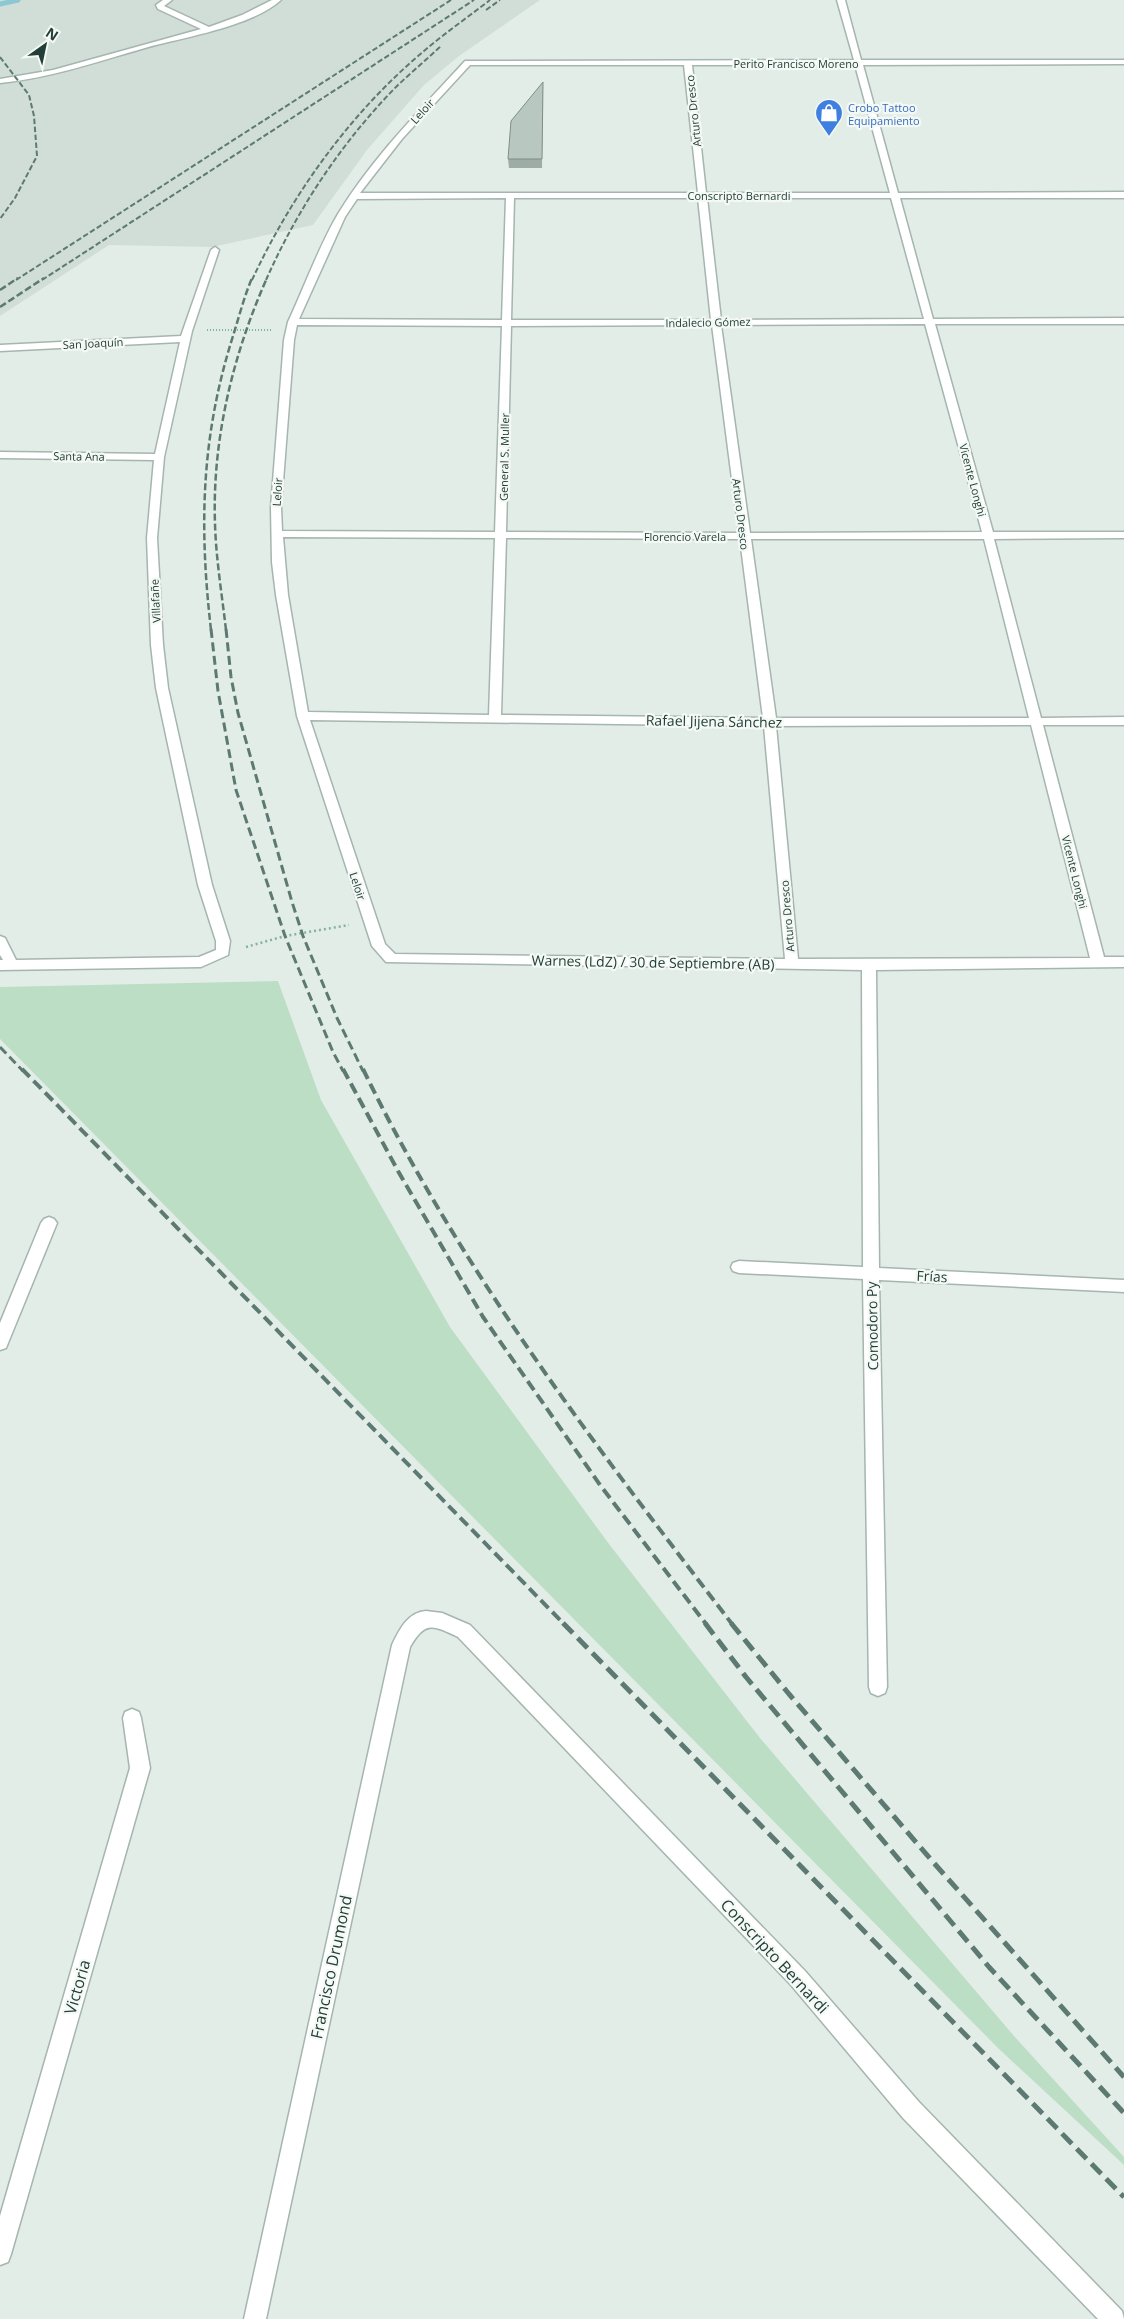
<svg xmlns="http://www.w3.org/2000/svg" width="1124" height="2319" font-family="'Open Sans',sans-serif">
  <style>
    .built { fill: #d1ddd7 }
    .green { fill: #bcdec5 }
    .lines { fill: none; stroke-linecap: round; stroke-linejoin: round }
    .stream { stroke: #8bc8d2; stroke-width: 5 }
    .lane-casing { stroke: #a5b5af; stroke-width: 3 }
    .street-casing { stroke: #a5b5af; stroke-width: 3 }
    .path-far1 { stroke: #83b1a2; stroke-width: 2; stroke-dasharray: 1 2; stroke-linecap: butt }
    .path { stroke: #83b1a2; stroke-width: 2.5; stroke-dasharray: 2 3; stroke-linecap: butt }
    .lane { fill: #fff; fill-rule: evenodd }
    .street { fill: #fff; fill-rule: evenodd }
    .rail-far4 { stroke: #5d7a72; stroke-width: 2; stroke-dasharray: 5.5 2.5; stroke-linecap: butt }
    .rail-far3 { stroke: #5d7a72; stroke-width: 2.5; stroke-dasharray: 7 3; stroke-linecap: butt }
    .rail-far2 { stroke: #5d7a72; stroke-width: 3; stroke-dasharray: 9 4.5; stroke-linecap: butt }
    .rail-far1 { stroke: #5d7a72; stroke-width: 4; stroke-dasharray: 11 5.5; stroke-linecap: butt }
    .rail { stroke: #5d7a72; stroke-width: 5; stroke-dasharray: 14 7; stroke-linecap: butt }
    .wall { fill: #9eaca6 }
    .building { fill: #b8c8c1; stroke: #818c87 }
    .labels { text-anchor: middle; dominant-baseline: central; stroke-width: 4.5; stroke-linejoin: round; paint-order: stroke }
    .far-street-label { font-size: 11px; fill: #223e37; stroke: #f4f9f6 }
    .far-shop-label { font-size: 11px; fill: #366cbe; stroke: #f4f9f6; text-anchor: start }
    .street-label { font-size: 14px; fill: #223e37; stroke: #f4f9f6 }
    .near-street-label { font-size: 16px; fill: #223e37; stroke: #f4f9f6 }
  </style>
  <rect width="100%" height="100%" fill="#e3ede8"/>
  <path class="built" d="M0,0H540L459,56L424,85L367,150L313,225L212,247L109,245L0,316Z"/>
  <path class="green" d="M278,981L321,1100L450,1327L609,1544L760,1738L1014,2036L1124,2157V2165L999,2049L0,1039V987Z"/>
  <g class="lines">
    <path class="stream" d="M0,4L18,0"/>
    <defs>
      <path id="lane" d="M163,0H172L164,6L209,27L242,15L272,0H281C251,27 184,37 145,48C96,62 50,78 0,83V79L53,70L201,29L158,9L156,5Z"/>
      <path id="street" d="M837,0H845L861,60H1124V64L863,65L898,193L1124,192V198H900L933,319L1124,318V324H935L993,532H1124V538L994,539L1041,718L1124,717V725H1043L1104,957H1124V967L876,970L879,1268L1124,1280V1292L879,1280L887,1687L885,1693L878,1696L871,1693L869,1687L863,1279L739,1273L733,1271L731,1267L733,1263L739,1261L863,1267L862,970L386,962L372,946L297,716L276,595L272,562L271,507L284,340L288,322C304,288 319,246 338,214C373,157 420,110 465,61L854,60ZM470,65H684L698,193H360L402,139ZM692,65H855L890,193H706ZM506,198L502,320L299,319L345,217L357,199ZM514,198H698L711,320H511ZM707,198H891L924,319L721,320ZM925,324L982,532L750,533L721,325ZM297,325L502,326L495,532L282,531L281,507L294,340ZM712,325L739,533L506,532L511,326ZM283,537L495,538L489,715L308,712L288,595ZM506,538L740,539L763,718L501,715ZM751,539H984L1029,718H776ZM310,720L764,726L785,959L395,954L385,944ZM1031,725L1090,958L798,959L776,726Z
        M215,247L219,250L192,331L164,457L157,538L163,645L168,688L212,885L230,941L228,955L201,967L0,970V960H3L0,955V936L5,938L16,960L199,957L216,950V941L198,885L156,688L151,645L147,538L154,460L0,458V452L155,454L180,342L0,351V345L181,336L211,250Z
        M49,1217L54,1219L57,1223L8,1343L6,1348L0,1350V1323L41,1223L44,1219Z
        M426,1611L442,1613L470,1625L805,1971L919,2102L1122,2311L1124,2319H1098L903,2118L791,1985L458,1637C431,1624 425,1622 410,1647L266,2319H244L392,1645C399,1630 408,1612 426,1611Z
        M132,1709L139,1712L141,1718L150,1768L11,2254L8,2262L0,2265V2216L130,1768L123,1718L125,1712Z"/>
    </defs>
    <use href="#lane" class="lane-casing"/>
    <use href="#street" class="street-casing"/>
    <path class="path-far1" d="M207,330H271"/>
    <path class="path" d="M246,947L285,936L349,925"/>
    <use href="#lane" class="lane"/>
    <use href="#street" class="street"/>
    <path class="rail-far4" d="M486,10L500,0
      M0,57L29,95L34,116L37,156L15,198L0,219
      M16,280L451,0
      M42,280L474,0
      M252,280C292,194 351,112 424,51C445,33 468,17 490,0
      M266,280C297,210 340,145 393,90C408,75 425,61 441,46"/>
    <path class="rail-far3" d="M0,290L18,278
      M0,307L44,278
      M211,630C199,526 201,437 233,336C239,317 244,297 252,278
      M226,630C222,595 216,559 215,524C212,440 233,354 267,278"/>
    <path class="rail-far2" d="M211,629L218,691L236,790L285,936L333,1052L343,1071
      M226,629L231,677L238,713L292,902L303,936L337,1018L363,1071
      M0,1047L23,1071"/>
    <path class="rail-far1" d="M22,1069L564,1624
      M343,1069L398,1171L483,1317L600,1485L706,1624
      M363,1069C460,1270 597,1448 732,1624"/>
    <path class="rail" d="M563,1623L1124,2197
      M705,1623L746,1677L989,1967L1124,2113
      M731,1623L789,1694L933,1862L1124,2077"/>
  </g>
  <path class="wall" d="M543,82L542,168H509L508,159Z"/>
  <path class="building" d="M543,82L542,159H508L511,121Z"/>
  <defs>
    <symbol id="shop-pin" viewBox="-11 -11 22 30"><path d="M0 17L-7.5 6A9.5 9.5 0 1 1 7.5 6Z" fill="#3f7fe0" stroke="#f4f9f6"/><path d="M-5-2.5h2.3a2.7 3.5 0 0 1 5.4 0H5L5.5 6h-11ZM-1.5-2.5h3a1.5 2.3 0 0 0-3 0Z" fill="#fff"/></symbol>
  </defs>
  <g fill-rule="evenodd">
    <use href="#shop-pin" x="813" y="97" width="32" height="43"/>
  </g>
  <g class="labels">
    <g class="far-street-label">
      <text x="796" y="63">Perito Francisco Moreno</text>
      <text transform="translate(422 111) rotate(-48)">Leloir</text>
      <text transform="translate(693 111) rotate(-96)">Arturo Dresco</text>
      <text x="739" y="195">Conscripto Bernardi</text>
      <text transform="translate(708 322) rotate(-1)">Indalecio Gómez</text>
      <text transform="translate(93 343) rotate(-3)">San Joaquín</text>
      <text transform="translate(79 456) rotate(1)">Santa Ana</text>
      <text transform="translate(504 457) rotate(-89)">General S. Muller</text>
      <text transform="translate(973 480) rotate(75)">Vicente Longhi</text>
      <text transform="translate(277 492) rotate(-86)">Leloir</text>
      <text transform="translate(741 514) rotate(83)">Arturo Dresco</text>
      <text x="685" y="536">Florencio Varela</text>
      <text transform="translate(155 601) rotate(-93)">Villafañe</text>
      <text transform="translate(1075 872) rotate(76)">Vicente Longhi</text>
      <text transform="translate(358 886) rotate(72)">Leloir</text>
      <text transform="translate(787 916) rotate(-95)">Arturo Dresco</text>
    </g>
    <g class="far-shop-label">
      <text x="848" y="107">Crobo Tattoo<tspan x="848" dy="13">Equipamiento</tspan></text>
    </g>
    <g class="street-label">
      <text transform="translate(714 721) rotate(1)">Rafael Jijena Sánchez</text>
      <text transform="translate(653 962) rotate(1)">Warnes (LdZ) / 30 de Septiembre (AB)</text>
      <text transform="translate(932 1276) rotate(3)">Frías</text>
      <text transform="translate(872 1326) rotate(-91)">Comodoro Py</text>
    </g>
    <g class="near-street-label">
      <text transform="translate(775 1956) rotate(47)">Conscripto Bernardi</text>
      <text transform="translate(331 1967) rotate(-78)">Francisco Drumond</text>
      <text transform="translate(77 1987) rotate(-74)">Victoria</text>
    </g>
  </g>
  <g transform="translate(45 45) rotate(33)" stroke="#f4f9f6" stroke-width="4" paint-order="stroke">
  <path d="M0-4L9 19L0 12L-9 19Z" fill="#223e37"/>
  <text y="-8" font-size="14" font-weight="bold" text-anchor="middle" fill="#223e37">N</text>
  </g>
</svg>
